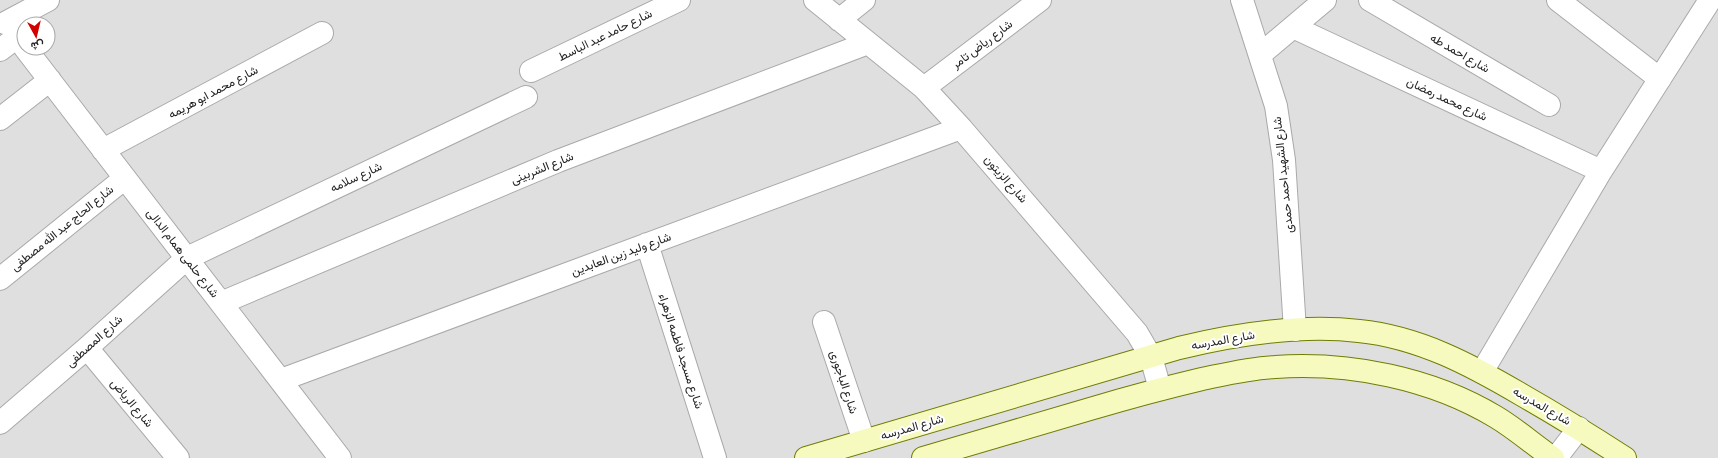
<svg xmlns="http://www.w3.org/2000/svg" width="1718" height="458" font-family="'Alegreya Sans',Vazirmatn,sans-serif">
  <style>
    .residential { fill: #e0dfdf; fill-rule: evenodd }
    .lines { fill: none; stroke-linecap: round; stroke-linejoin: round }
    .street-casing { stroke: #a9a9a9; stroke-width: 24 }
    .secondary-casing { stroke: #707d05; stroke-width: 24 }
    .street { stroke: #fff; stroke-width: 22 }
    .secondary { stroke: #f7fabf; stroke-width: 22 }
    .labels { text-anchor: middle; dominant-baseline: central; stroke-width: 4; stroke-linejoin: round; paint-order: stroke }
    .street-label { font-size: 12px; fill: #222; stroke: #fff }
  </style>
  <rect width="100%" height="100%" fill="#f2efe9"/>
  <path class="residential" d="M0,0H1718V458H0ZM24,24H48V48H24Z"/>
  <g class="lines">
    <defs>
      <path id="street" d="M815,0L924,88L961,128L1137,333L1151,357L1160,389
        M1242,0L1276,106L1284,160L1295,330
        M1370,0L1549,105
        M1558,0L1660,79
        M839,20L864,0
        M5,23L48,0
        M1293,27L1601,171
        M25,48L340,458
        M0,50L17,37
        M1261,54L1325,0
        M531,71L679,0
        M924,88L1040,0
        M0,119L50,80
        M103,150L322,33
        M647,244L715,458
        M0,279L125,178
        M221,303L558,161L868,43
        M824,322L864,441
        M87,348L178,458
        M1482,372L1601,171L1710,0
        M281,380L961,128
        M0,423L87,348L187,258L526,97
        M1556,458L1579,428"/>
      <path id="secondary" d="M806,458L1179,348C1237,334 1300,324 1359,331C1419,337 1471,365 1522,395C1557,415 1591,436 1625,458
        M923,458C979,442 1034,425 1090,409C1127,398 1164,388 1202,379C1226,374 1250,368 1275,367C1350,362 1431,378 1496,417C1516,429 1534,445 1553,458"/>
    </defs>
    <use href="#street" class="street-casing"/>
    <use href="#secondary" class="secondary-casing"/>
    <use href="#street" class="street"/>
    <use href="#secondary" class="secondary"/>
  </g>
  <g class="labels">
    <g class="street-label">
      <text transform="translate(605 35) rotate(-26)">شارع حامد عبد الباسط</text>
      <text transform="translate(982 44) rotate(-37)">شارع رياض تامر</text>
      <text transform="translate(1460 53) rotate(30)">شارع احمد طه</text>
      <text transform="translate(213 92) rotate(-28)">شارع محمد ابو هريمه</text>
      <text transform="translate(1447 99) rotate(25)">شارع محمد رمضان</text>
      <text transform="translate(542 168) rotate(-22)">شارع الشربينى</text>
      <text transform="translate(1283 175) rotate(-96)">شارع الشهيد احمد حمدى</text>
      <text transform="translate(356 177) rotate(-25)">شارع سلامه</text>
      <text transform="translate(1006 179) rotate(49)">شارع الزيتون</text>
      <text transform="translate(62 228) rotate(-39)">شارع الحاج عبد الله مصطفى</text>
      <text transform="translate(183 253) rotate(52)">شارع حلمى همام الدالى</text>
      <text transform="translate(621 254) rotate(-20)">شارع وليد زين العابدين</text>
      <text transform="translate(1223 340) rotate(-10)">شارع المدرسه</text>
      <text transform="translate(94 341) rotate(-42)">شارع المصطفى</text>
      <text transform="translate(681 351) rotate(72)">شارع مسجد فاطمه الزهراء</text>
      <text transform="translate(844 382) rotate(72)">شارع الباجورى</text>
      <text transform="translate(132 403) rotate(50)">شارع الرياض</text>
      <text transform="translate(1542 406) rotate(30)">شارع المدرسه</text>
      <text transform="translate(912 427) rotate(-16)">شارع المدرسه</text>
    </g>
  </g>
  <g transform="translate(36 36) rotate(172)"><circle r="19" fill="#ffffff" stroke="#a7a7a7"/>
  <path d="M0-3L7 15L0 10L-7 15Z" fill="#d40000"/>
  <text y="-6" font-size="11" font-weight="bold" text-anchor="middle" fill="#222222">ش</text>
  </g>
</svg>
